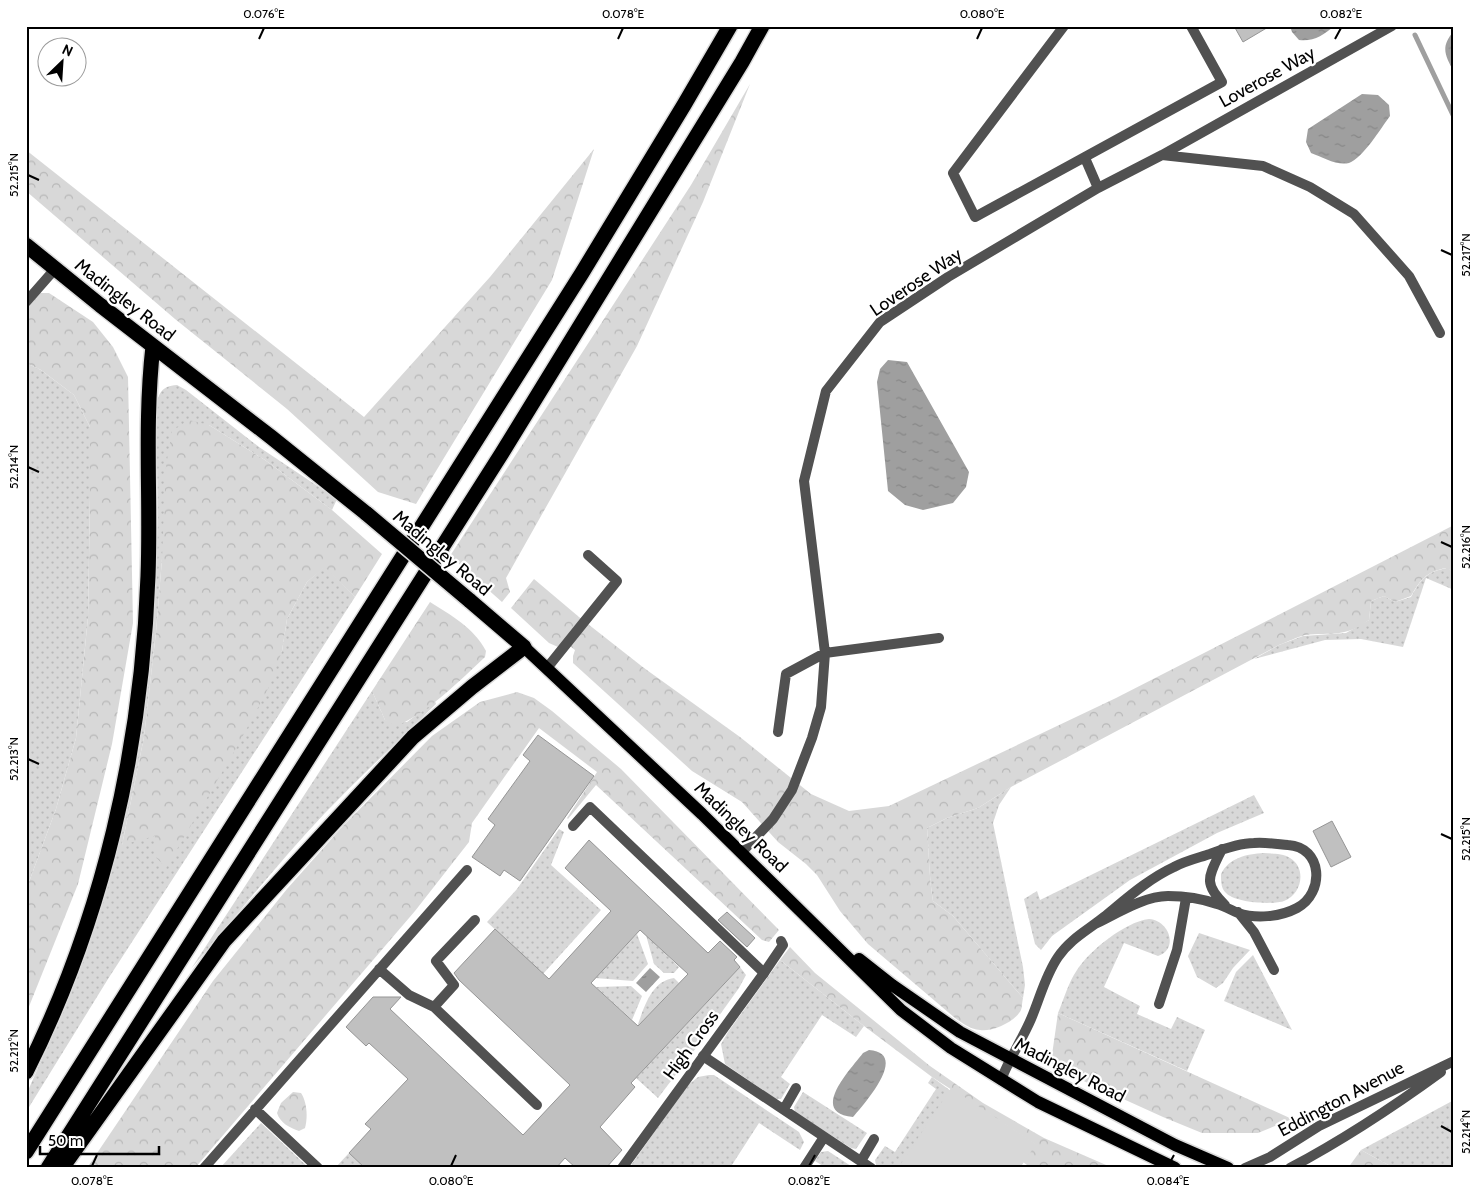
<svg xmlns="http://www.w3.org/2000/svg" width="1480" height="1194" font-family="Cabin,sans-serif">
  <style>
    .grass { fill: url(#grass-dots) }
    .forest { fill: url(#forest-crowns) }
    .pitch { fill: #d8d8d8 }
    .water { fill: url(#water-ripples) }
    .lines { fill: none; stroke-linecap: round; stroke-linejoin: round }
    .stream { stroke: #9f9f9f; stroke-width: 5 }
    .building { fill: #c0c0c0; stroke: #959595; fill-rule: evenodd }
    .primary-casing { stroke: #dbdbdb; stroke-width: 15 }
    .highway-casing { stroke: #dbdbdb; stroke-width: 18 }
    .lane { stroke: #515151; stroke-width: 10 }
    .street { stroke: #515151; stroke-width: 10 }
    .primary { stroke: #000; stroke-width: 12 }
    .highway { stroke: #000; stroke-width: 15 }
    .highway-bridge-casing { stroke: #dbdbdb; stroke-width: 18; stroke-linecap: butt }
    .highway-bridge { stroke: #000; stroke-width: 15 }
    .ticks { fill: none; stroke: #000; stroke-width: 2 }
    .labels { text-anchor: middle; dominant-baseline: central; stroke-width: 4.5; stroke-linejoin: round; paint-order: stroke }
    .street-label { font-size: 18px; fill: #000; stroke: #fff }
    .neatline { fill: none; stroke: #000; stroke-width: 2 }
    .ticks-label { font-size: 12px; text-anchor: middle; fill: #000 }
  </style>
  <defs>
    <pattern id="grass-dots" width="8" height="8" patternUnits="userSpaceOnUse" patternTransform="scale(1.25)"><rect width="8" height="8" fill="#d8d8d8"/><path d="M2 2h.1M6 6h.1" fill="none" stroke="#b8b8b8" stroke-width="1.8" stroke-linecap="round"/></pattern>
    <pattern id="forest-crowns" width="20" height="18" patternUnits="userSpaceOnUse" patternTransform="scale(1.25)"><rect width="20" height="18" fill="#d8d8d8"/><path d="M2 6a3 3 0 1 1 6 0M12 15a3 3 0 1 1 6 0" fill="none" stroke="#b8b8b8"/></pattern>
    <pattern id="water-ripples" width="26" height="14" patternUnits="userSpaceOnUse" patternTransform="scale(1.25)"><rect width="26" height="14" fill="#9f9f9f"/><path d="M2 4q2-2 4 0t4 0M15 11q2-2 4 0t4 0" fill="none" stroke="#878787"/></pattern>
  </defs>
  <rect width="100%" height="100%" fill="#fff"/>
  <path class="grass" d="M26,363L41,370L74,395L90,427V497L88,617L76,738L56,809L26,890Z
    M177,385L186,390L259,447L337,499L332,510L265,460L209,425L162,559L156,632L144,737L122,845L282,651L287,619L307,582L325,566L355,597L108,979L26,1112V1095L66,1005L102,905L117,849L140,745L149,669L154,606L158,519L156,409C158,394 161,386 177,385Z
    M1447,568L1454,572V590L1426,578L1403,647L1361,639L1325,640L1254,659L1279,645L1303,636L1346,633L1369,620L1371,601L1384,596L1395,602L1411,597C1421,579 1426,572 1447,568Z
    M372,691L385,720L407,722L435,701L436,704C399,740 361,776 325,813C278,863 235,917 191,969Z
    M1011,787L999,805L993,823L1023,967L1025,985L1023,998L953,916L933,901C929,877 929,853 927,828L947,818L978,808Z
    M1254,795L1264,813L1217,833L1130,880L1052,936L1041,950L1035,944L1024,899L1037,891L1040,900Z
    M559,829L564,832L551,865L601,910L543,974L487,922L517,889Z
    M1264,853C1272,854 1283,853 1290,858C1307,868 1302,894 1284,901C1272,905 1234,903 1225,892C1221,888 1221,880 1221,874C1229,858 1246,854 1264,853Z
    M1149,919C1171,921 1178,950 1158,956L1124,943L1104,987L1140,1006L1137,1014L1171,1029L1177,1017L1205,1030L1187,1071L1058,1013C1064,999 1068,983 1077,970C1090,950 1125,922 1149,919Z
    M1199,933L1250,950L1233,968L1223,983L1216,988L1197,977L1188,956Z
    M637,934L648,964L633,981L595,978Z
    M646,935L679,967L674,973H664L654,964Z
    M1253,955L1292,1030L1224,1001L1236,972Z
    M780,960L864,1026L856,1037L822,1015L781,1077L790,1084L781,1099H776L725,1064L721,1044L728,1032Z
    M740,967L746,975L739,988L693,1052L658,1098L636,1078Z
    M674,978L679,983L637,1027C644,1008 651,981 674,978Z
    M631,986L642,996L632,1020L596,987Z
    M709,1075H714L799,1132L804,1142L800,1150L759,1123L730,1168H629L687,1086L698,1077Z
    M932,1077L951,1091L900,1168H880L876,1165L875,1160L885,1146L895,1152L936,1089L928,1083Z
    M803,1092L867,1133L856,1149L851,1148L795,1112L794,1107Z
    M1454,1100V1168H1394L1361,1150Z
    M261,1123L309,1168H220Z
    M828,1151L854,1168H826L815,1161L821,1152Z
    M349,1153L365,1168H335Z"/>
  <path class="forest" d="M750,84L703,202L637,346L506,578L510,592L502,602L450,556L691,185Z
    M594,149L552,280L416,504L378,492L287,409L175,319L26,191V150L364,417L490,277Z
    M26,293H49L93,322L113,347L128,377L133,623L112,744L78,884L26,1014V890L56,809L76,738L88,617L90,497V427L74,395L41,370L26,363Z
    M189,420L209,425L265,460L332,510L382,554L355,597L325,567L307,582L287,619L282,651L270,685L238,745L166,868L155,856V836L122,845L144,737L156,632L162,559L166,466L172,431Z
    M1454,525V572L1446,568C1426,572 1421,579 1411,596L1395,602L1384,596L1371,601L1369,620C1345,638 1332,632 1305,635C1297,637 1287,642 1279,645L1011,787L978,808L947,818L927,828C929,853 929,877 933,901L953,916L1023,998C1022,1002 1022,1007 1021,1010C1015,1022 992,1032 980,1030C970,1029 962,1023 955,1018L868,944L840,911L817,875L806,864L778,842L742,802L692,771L573,663V656L575,650L566,643L558,647L549,643L511,608L534,579L579,617L644,668L740,737L811,794L849,811L889,806L1116,698Z
    M430,602C451,615 474,628 486,651L485,657C462,679 425,715 396,726L385,720L372,691Z
    M517,692L534,698L552,711L621,769L779,930L769,942L762,940L596,785L568,819L567,818L597,772L539,728L472,823L469,842L415,911L195,1168H87L213,981L287,889L342,827L432,736L480,702Z
    M790,947L815,973L930,1066L983,1103L1044,1138L1113,1168H1031L1023,1162L1035,1144L932,1077L864,1026L780,960Z
    M1058,1013L1292,1119L1258,1133H1202L1163,1117L1055,1068L1051,1062Z
    M293,1092L301,1093C307,1102 308,1117 305,1128L299,1131C290,1128 280,1123 277,1113L281,1103Z
    M1361,1150L1394,1168H1348Z"/>
  <path class="pitch" d="M951,1088L1036,1144L1020,1168H898Z"/>
  <path class="water" d="M1290,26H1334C1324,35 1313,42 1299,40L1292,32Z
    M1454,31V72C1445,55 1440,47 1454,31Z
    M1362,94L1378,95L1389,105L1390,116C1381,128 1363,158 1349,163C1337,166 1322,157 1311,153L1306,142L1308,129Z
    M888,360L907,362L969,472L966,487L953,503L923,510L905,505L888,491L877,382L880,369Z
    M650,968L660,977L646,992L636,983Z
    M869,1050C910,1053 864,1104 853,1117C808,1113 851,1069 863,1053Z"/>
  <g class="lines">
    <path class="stream" d="M1415,35L1454,117"/>
  </g>
  <path class="building" d="M1234,26H1270L1243,42Z
    M538,735L594,776L520,881L504,870L500,876L472,857L495,825L488,819L530,761L523,755Z
    M1332,821L1351,857L1331,867L1313,831Z
    M589,840L708,953L720,941L737,957L734,960L740,967L631,1083L635,1087L600,1127L622,1150L606,1168H576L565,1158L556,1168H365L349,1153L371,1129L365,1124L408,1079L369,1043L366,1046L346,1027L373,997H401L390,1009L523,1135L570,1085L459,980L454,973L495,929L549,979L611,911L565,868ZM640,930L688,974L638,1026L591,983Z
    M727,912L755,938L747,947L718,920Z"/>
  <g class="lines">
    <defs>
      <path id="primary" d="M524,647L702,814L901,1010L951,1048L1038,1102L1175,1168
        M859,959L892,985L960,1032L1175,1145L1228,1168"/>
      <path id="highway" d="M26,245L100,305L271,437L367,514
        M26,1072C103,919 142,747 148,576C151,499 144,424 153,346
        M26,1152L582,273L684,105L730,26
        M48,1168L502,453L742,62L762,26
        M62,1168L224,941L413,737L472,687L524,647L469,600"/>
    </defs>
    <use href="#primary" class="primary-casing"/>
    <use href="#highway" class="highway-casing"/>
    <path class="lane" d="M1064,26L953,173L975,217L1222,82L1191,26
      M1162,155L1263,166L1310,187L1354,214L1409,276L1440,333
      M1085,158L1098,188
      M26,302L55,269
      M547,668L617,581L588,555
      M778,732L786,674L825,653L939,638
      M573,826L590,807L764,973
      M1222,849C1209,876 1202,883 1225,905
      M741,853L773,819L792,790L812,738L821,707L825,653L804,481L826,391L880,322L948,277L1098,188L1162,155L1392,26
      M1238,912L1254,932L1274,970
      M379,969L409,995L434,1007L537,1105
      M1159,1004L1177,950L1186,898
      M434,1007L454,985L436,961L475,920
      M703,1056L871,1168
      M1001,1080C1009,1059 1022,1040 1031,1019C1040,998 1045,976 1058,957C1070,939 1088,930 1104,917C1126,899 1148,879 1174,867C1185,861 1198,858 1210,854C1223,849 1240,843 1254,843C1265,842 1277,844 1288,845C1323,847 1325,893 1297,908C1280,917 1256,919 1238,913C1231,910 1224,906 1217,904C1203,899 1183,896 1168,896C1144,896 1116,914 1095,924
      M255,1109L318,1168
      M784,1109L796,1088
      M861,1161L874,1139
      M204,1168L467,870
      M804,1168L824,1137"/>
    <path class="street" d="M622,1168L764,973L783,945L781,941
      M1245,1168L1270,1157L1319,1126L1454,1061
      M1290,1168C1343,1140 1393,1107 1441,1072"/>
    <use href="#primary" class="primary"/>
    <use href="#highway" class="highway"/>
    <defs>
      <path id="highway-bridge" d="M367,514L469,600"/>
    </defs>
    <use href="#highway-bridge" class="highway-bridge-casing"/>
    <use href="#highway-bridge" class="highway-bridge"/>
  </g>
  <path class="ticks" d="M259,39L264,28M618,39L623,28M977,39L982,28M1335,39L1341,28M28,175L39,180M1441,250L1452,255M28,467L39,472M1441,542L1452,547M28,759L39,764M1441,834L1452,839M28,1051L39,1056M1441,1126L1452,1132M92,1166L97,1155M451,1166L456,1155M809,1166L815,1155M1168,1166L1174,1155"/>
  <g class="labels">
    <g class="street-label">
      <text transform="translate(1267 77) rotate(-29)">Loverose Way</text>
      <text transform="translate(916 282) rotate(-34)">Loverose Way</text>
      <text transform="translate(125 300) rotate(38)">Madingley Road</text>
      <text transform="translate(442 553) rotate(40)">Madingley Road</text>
      <text transform="translate(741 827) rotate(44)">Madingley Road</text>
      <text transform="translate(691 1045) rotate(-54)">High Cross</text>
      <text transform="translate(1070 1070) rotate(27)">Madingley Road</text>
      <text transform="translate(1341 1099) rotate(-28)">Eddington Avenue</text>
    </g>
  </g>
  <rect width="1480" height="1194" fill="none" stroke="#ffffff" stroke-width="55"/>
  <g transform="translate(62 62) rotate(25)"><circle r="24" fill="#ffffff" stroke="#999999"/>
  <path d="M0-4L9 19L0 12L-9 19Z" fill="#000000"/>
  <text y="-8" font-size="14" font-weight="bold" text-anchor="middle" fill="#000000">N</text>
  </g>
  <path d="M40 1146v8h119v-8" fill="none" stroke="#000000" stroke-width="2.5"/>
  <text x="48" y="1146" font-size="15" fill="#000000" stroke="#ffffff" stroke-width="4" paint-order="stroke">50 m</text>
  <rect x="28" y="28" width="1424" height="1138" class="neatline"/>
  <g class="ticks-label">
    <text x="264" y="18">0.076°E</text>
    <text x="623" y="18">0.078°E</text>
    <text x="982" y="18">0.080°E</text>
    <text x="1341" y="18">0.082°E</text>
    <text transform="translate(14 175) rotate(-90)" y="4">52.215°N</text>
    <text transform="translate(1466 255) rotate(-90)" y="4">52.217°N</text>
    <text transform="translate(14 467) rotate(-90)" y="4">52.214°N</text>
    <text transform="translate(1466 547) rotate(-90)" y="4">52.216°N</text>
    <text transform="translate(14 759) rotate(-90)" y="4">52.213°N</text>
    <text transform="translate(1466 839) rotate(-90)" y="4">52.215°N</text>
    <text transform="translate(14 1051) rotate(-90)" y="4">52.212°N</text>
    <text transform="translate(1466 1132) rotate(-90)" y="4">52.214°N</text>
    <text x="92" y="1185">0.078°E</text>
    <text x="451" y="1185">0.080°E</text>
    <text x="809" y="1185">0.082°E</text>
    <text x="1168" y="1185">0.084°E</text>
  </g>
</svg>
